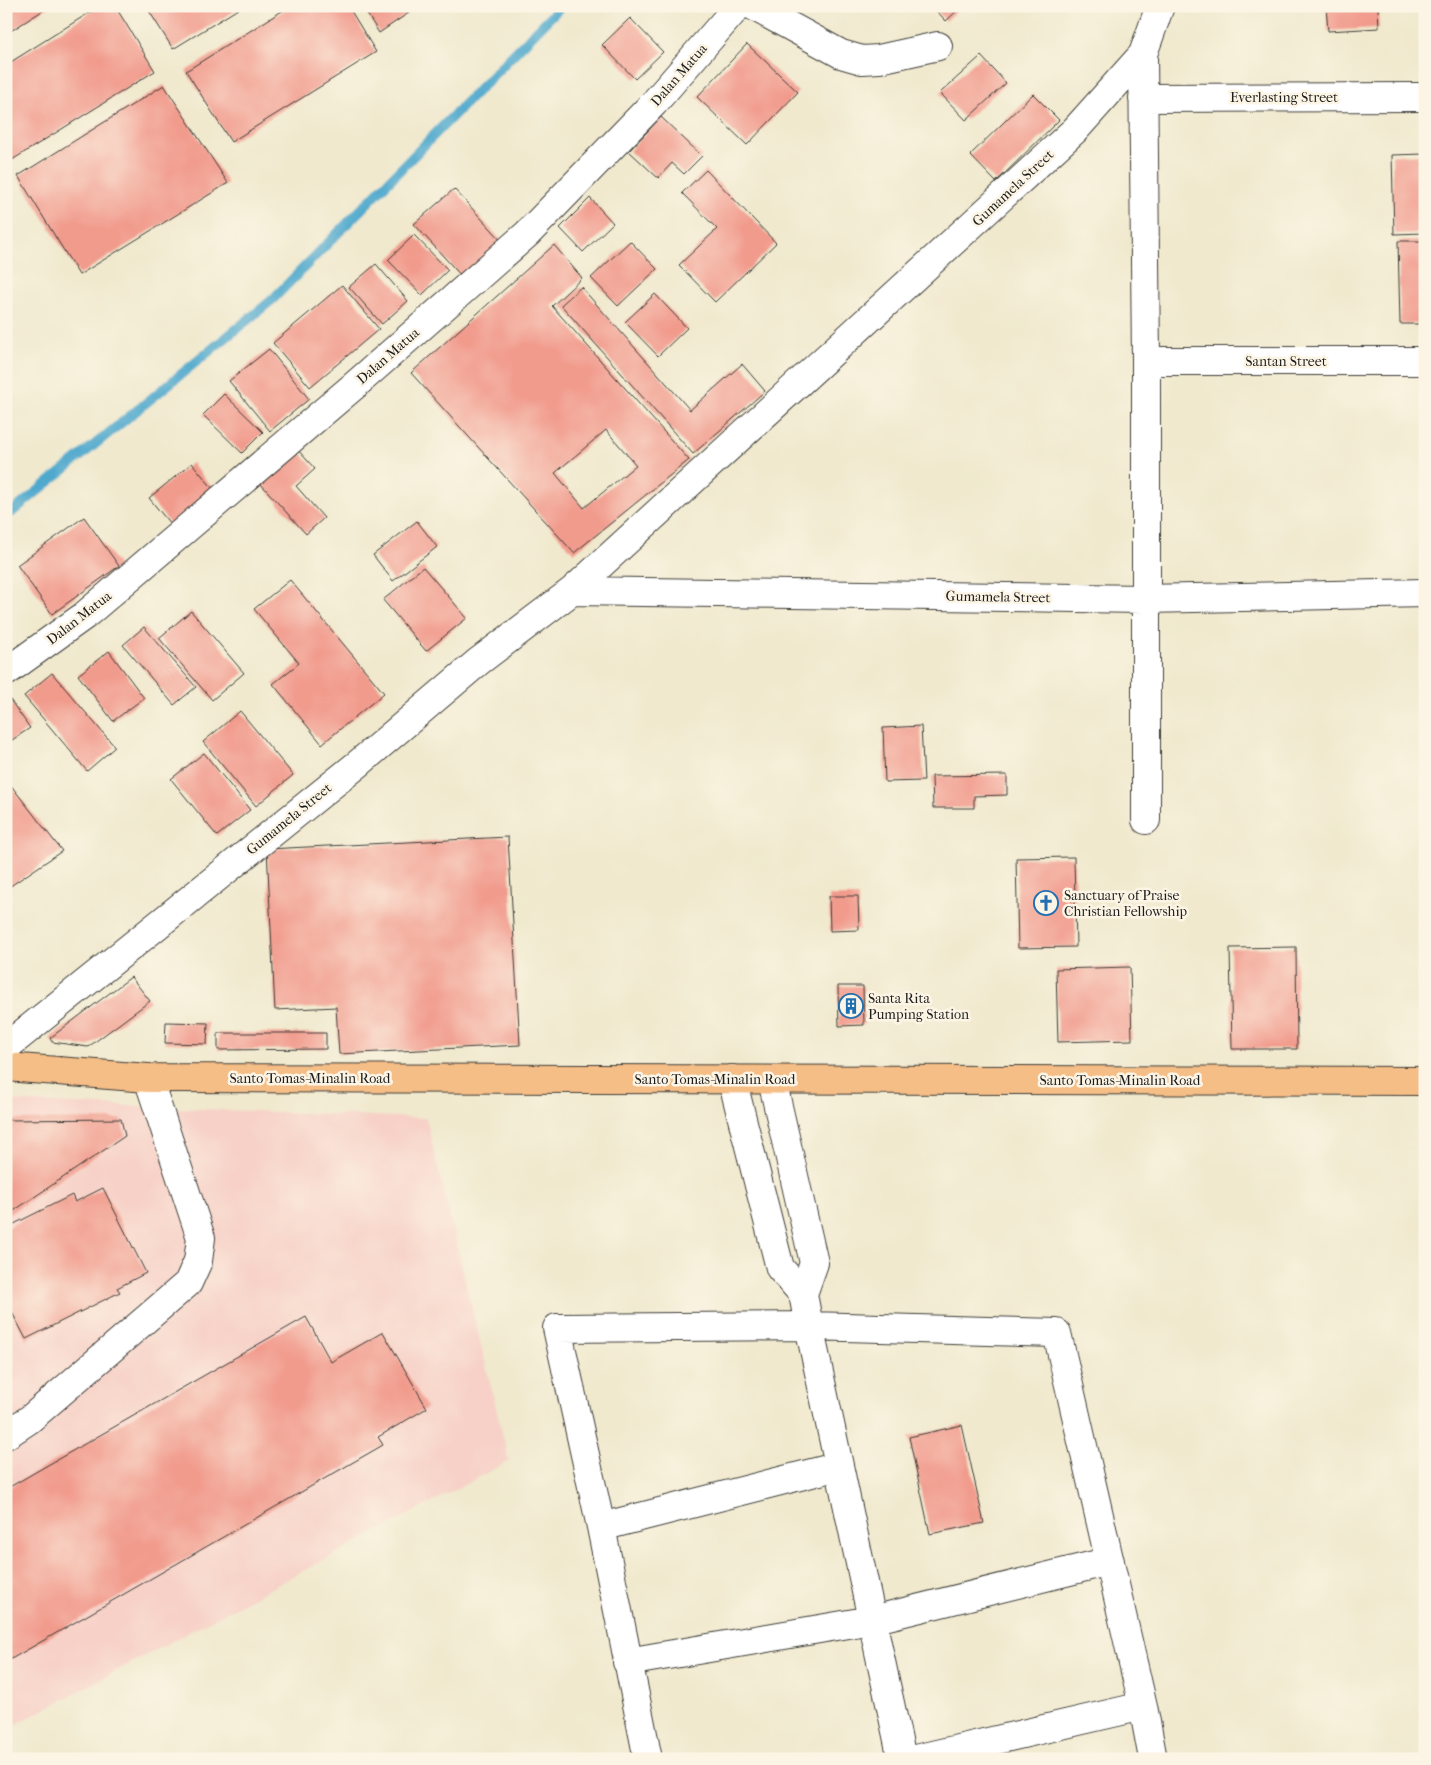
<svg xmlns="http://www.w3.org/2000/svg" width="1431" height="1765" font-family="'IM FELL French Canon',serif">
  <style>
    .built { fill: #f7d1c7 }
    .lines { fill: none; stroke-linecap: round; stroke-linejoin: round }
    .stream { stroke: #4fa9cd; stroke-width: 10 }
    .building { fill: #f19b8d; fill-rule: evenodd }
    .minor-casing { stroke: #3c3b37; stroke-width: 30 }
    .major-casing { stroke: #3c3b37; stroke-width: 30 }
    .minor { stroke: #fff; stroke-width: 28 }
    .major { stroke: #f6be87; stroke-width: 28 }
    .labels { text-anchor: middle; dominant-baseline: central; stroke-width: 5; stroke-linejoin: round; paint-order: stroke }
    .street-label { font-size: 14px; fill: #1c1c1c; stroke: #fcf5e5 }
    .poi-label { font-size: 14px; fill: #1c1c1c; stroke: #fcf5e5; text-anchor: start }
  </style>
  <rect width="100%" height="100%" fill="#fcf5e5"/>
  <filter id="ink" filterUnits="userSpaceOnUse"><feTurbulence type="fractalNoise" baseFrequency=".02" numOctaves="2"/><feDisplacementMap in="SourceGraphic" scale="10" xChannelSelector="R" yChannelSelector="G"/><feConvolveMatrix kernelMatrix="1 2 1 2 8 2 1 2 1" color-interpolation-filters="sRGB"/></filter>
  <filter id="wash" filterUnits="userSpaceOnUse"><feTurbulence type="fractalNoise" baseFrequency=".0096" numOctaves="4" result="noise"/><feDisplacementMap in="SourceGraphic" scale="20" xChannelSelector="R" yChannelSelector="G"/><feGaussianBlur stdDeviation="1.12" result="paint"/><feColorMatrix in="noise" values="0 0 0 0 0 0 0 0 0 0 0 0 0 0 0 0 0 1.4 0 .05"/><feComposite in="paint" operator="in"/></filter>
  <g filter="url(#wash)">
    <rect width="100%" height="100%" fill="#f0e9ce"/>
    <path class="built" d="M6,1101L426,1118L509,1461L6,1730Z"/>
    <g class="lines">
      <path class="stream" d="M6,517L272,300L561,6"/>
    </g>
    <g id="blocks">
      <path class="building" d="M6,6H50L6,34Z
        M100,6H115L155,71L12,160L6,151V65Z
        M146,6H243L173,49Z
        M290,6H348L376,52L231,142L186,71Z
        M362,6H419L379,33Z
        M932,6H962L946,21Z
        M1326,6H1378L1379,28L1328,31Z
        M630,18L663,52L635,79L602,45Z
        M747,44L798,92L747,145L697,97Z
        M981,56L1006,83L966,120L940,93Z
        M164,85L228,183L79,275L18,176Z
        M1033,94L1059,120L996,182L970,155Z
        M661,117L702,156L684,174L672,163L658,178L629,151Z
        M1425,154V233L1394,234L1392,155Z
        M706,170L776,243L715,302L679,265L717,229L682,193Z
        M454,189L504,243L464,279L414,224Z
        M590,198L613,223L583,252L560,228Z
        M414,235L448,270L422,295L388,260Z
        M630,241L657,269L618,306L591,278Z
        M1398,241H1425V324H1400Z
        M554,245L582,278L552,306L689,460L574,553L411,373ZM606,430L636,465L584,508L555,473Z
        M376,264L408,301L382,324L349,287Z
        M342,285L379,329L310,387L273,343Z
        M581,287L690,410L742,364L765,391L693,454L561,305Z
        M655,294L687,328L658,356L625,322Z
        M269,349L309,399L270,431L229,381Z
        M224,394L263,432L242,453L203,415Z
        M297,449L315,469L296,486L324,518L306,534L259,482Z
        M192,463L214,490L171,525L149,498Z
        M84,517L119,566L52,614L17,565Z
        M417,521L437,547L393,581L373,555Z
        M423,567L467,618L426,651L383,600Z
        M290,580L384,693L322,744L273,684L299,663L254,609Z
        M191,611L244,673L212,700L159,638Z
        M144,627L196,687L174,705L123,645Z
        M109,651L144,698L113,721L78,675Z
        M52,673L115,747L87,771L24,696Z
        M8,697L30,728L6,744V698Z
        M240,711L293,775L256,806L203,742Z
        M921,726L924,781L885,782L883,728Z
        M204,753L250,810L217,836L171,779Z
        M1007,775V795L974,796V808H933L932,776Z
        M6,779L62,851L6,889Z
        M508,837L520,1045L339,1054L336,1007L275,1010L267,849Z
        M1074,857L1076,947L1018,948L1016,858Z
        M829,896H858L859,930L830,931Z
        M1296,947L1297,1049H1232L1230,948Z
        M1130,967L1132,1040L1058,1042L1056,969Z
        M131,977L150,1001L88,1047L52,1042L50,1038Z
        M838,986H863L864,1025L839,1026Z
        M166,1022L208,1023L207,1044L165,1043Z
        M218,1033H326V1049L218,1050Z
        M121,1119L125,1136L6,1216V1120Z
        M103,1188L146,1273L117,1288L120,1292L26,1339L6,1301V1228L72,1195L75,1202Z
        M306,1317L331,1362L383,1332L427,1408L378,1437L383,1445L6,1662V1489Z
        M962,1425L984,1523L930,1534L909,1437Z"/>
    </g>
  </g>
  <g filter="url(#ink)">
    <use href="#blocks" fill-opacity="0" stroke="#3c3b37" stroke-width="1"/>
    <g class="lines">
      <defs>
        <path id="minor" d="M753,6L841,54L862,60L879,59L938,46
          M1143,54L1146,361V820
          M1143,98L1425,97
          M1146,361H1425
          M572,591L1145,599L1425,593
          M6,672L84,616L355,385L527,234L654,103L738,6
          M6,1047L358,764L478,662L572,591L1075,130L1143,54L1160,6
          M732,1079L780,1268L803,1294
          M772,1080L814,1263L803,1294L809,1326L902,1759
          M6,1435L30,1419L188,1283L198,1261L201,1238L148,1078
          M601,1527L839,1466
          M627,1662L872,1620L1110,1561
          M648,1759L601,1527L557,1328L809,1326L1057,1333L1143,1706L1153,1759
          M915,1759L1143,1706"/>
        <path id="major" d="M6,1067L148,1078L1425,1081"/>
      </defs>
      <use href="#minor" class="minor-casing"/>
      <use href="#major" class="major-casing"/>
      <use href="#minor" class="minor"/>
      <use href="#major" class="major"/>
    </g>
  </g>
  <defs>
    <symbol id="church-ring" viewBox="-11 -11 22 22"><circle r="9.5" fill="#fcf5e5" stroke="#1f6fb2" stroke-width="1.5"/><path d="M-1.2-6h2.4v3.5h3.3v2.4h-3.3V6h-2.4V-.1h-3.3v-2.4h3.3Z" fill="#1f6fb2"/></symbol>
    <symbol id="building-ring" viewBox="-11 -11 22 22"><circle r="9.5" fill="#fcf5e5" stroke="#1f6fb2" stroke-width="1.5"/><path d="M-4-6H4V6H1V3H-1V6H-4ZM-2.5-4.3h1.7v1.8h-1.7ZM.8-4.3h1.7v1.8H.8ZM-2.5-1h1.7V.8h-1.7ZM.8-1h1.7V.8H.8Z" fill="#1f6fb2"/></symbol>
  </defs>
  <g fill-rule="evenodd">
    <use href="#church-ring" x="1032" y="889" width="28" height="28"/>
    <use href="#building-ring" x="837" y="992" width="28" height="28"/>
  </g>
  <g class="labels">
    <g class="street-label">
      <text transform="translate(679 75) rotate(-49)">Dalan Matua</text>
      <text x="1284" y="97">Everlasting Street</text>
      <text transform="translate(1013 188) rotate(-43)">Gumamela Street</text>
      <text transform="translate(388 356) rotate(-41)">Dalan Matua</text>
      <text x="1286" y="361">Santan Street</text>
      <text transform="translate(998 597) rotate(1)">Gumamela Street</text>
      <text transform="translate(79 618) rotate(-38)">Dalan Matua</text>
      <text transform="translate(289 819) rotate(-39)">Gumamela Street</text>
      <text x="310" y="1078">Santo Tomas-Minalin Road</text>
      <text x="715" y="1079">Santo Tomas-Minalin Road</text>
      <text x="1120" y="1080">Santo Tomas-Minalin Road</text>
    </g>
    <g class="poi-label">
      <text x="1064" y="895">Sanctuary of Praise<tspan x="1064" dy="16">Christian Fellowship</tspan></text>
      <text x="868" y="998">Santa Rita<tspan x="868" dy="16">Pumping Station</tspan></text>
    </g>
  </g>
  <rect width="1431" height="1765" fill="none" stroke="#fcf5e5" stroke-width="25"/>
</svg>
